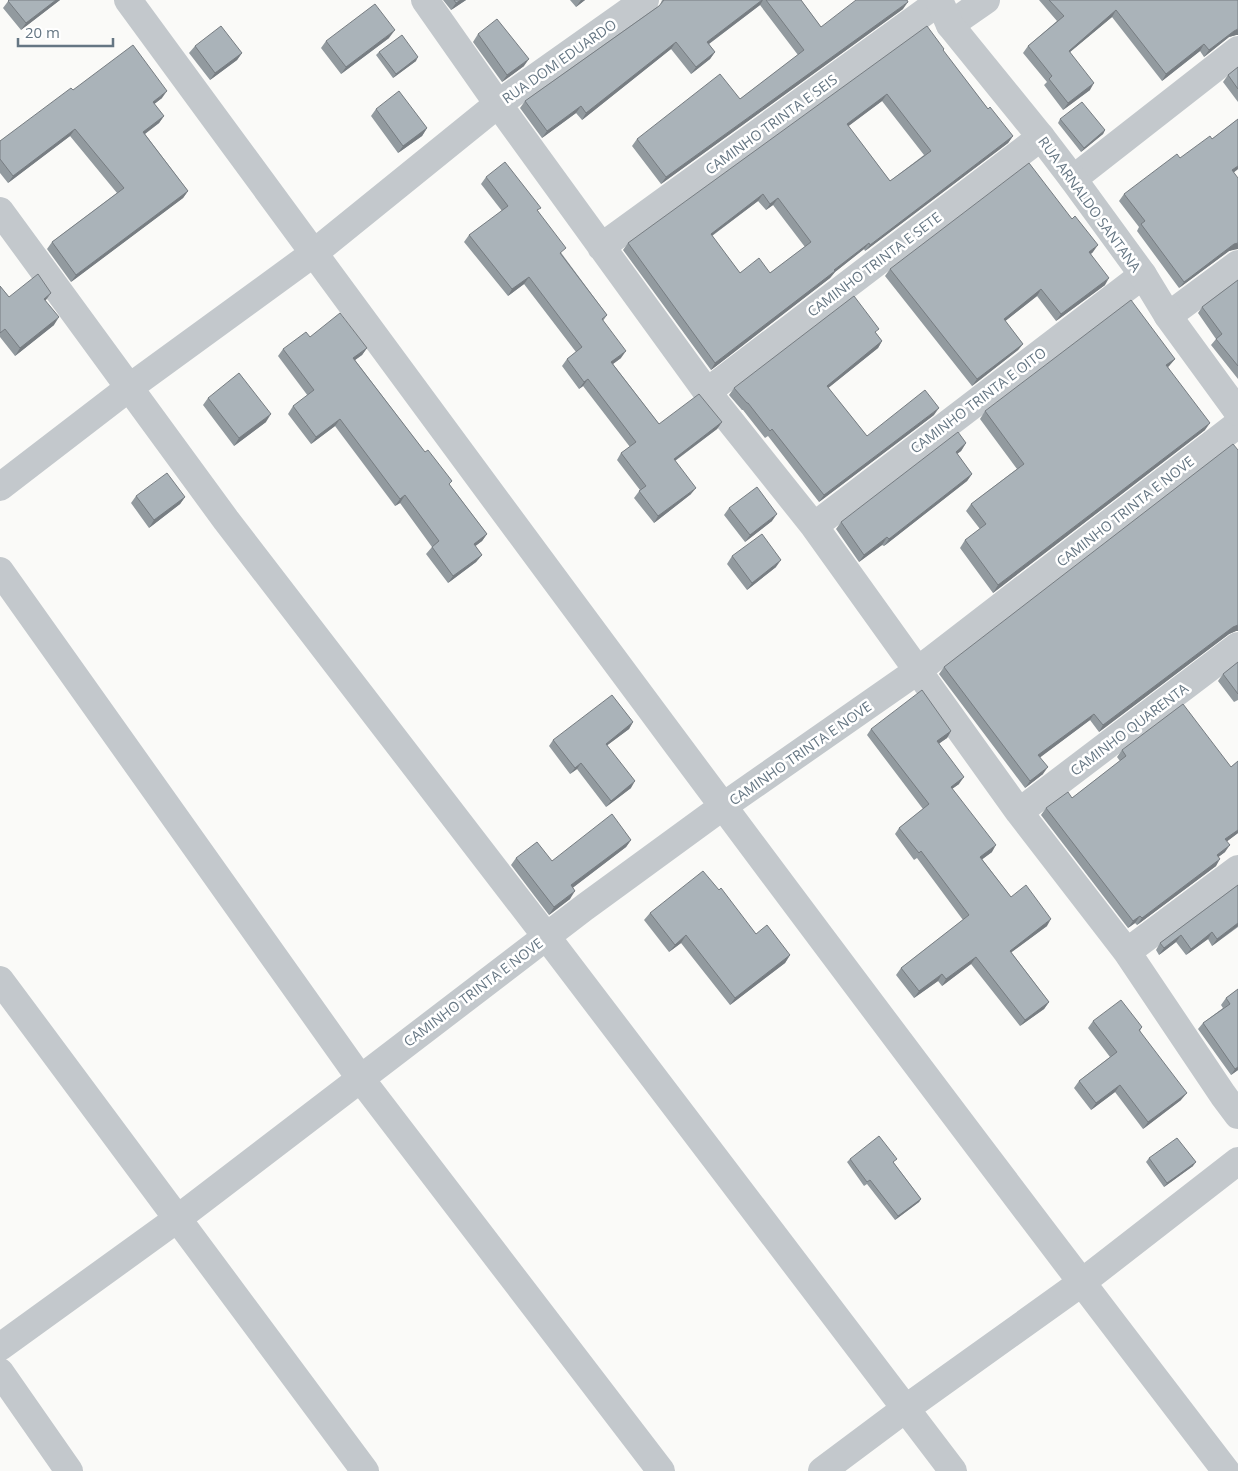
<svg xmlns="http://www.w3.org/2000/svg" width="1238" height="1471" font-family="'Open Sans',sans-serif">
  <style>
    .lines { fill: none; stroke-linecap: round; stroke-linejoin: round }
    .minor { stroke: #c3c8cc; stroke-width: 28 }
    .tertiary { stroke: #c3c8cc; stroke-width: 28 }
    .wall { fill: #929a9f; fill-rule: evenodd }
    .shaded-wall { fill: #777d82 }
    .building { fill: #aab3b9; stroke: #777d82; fill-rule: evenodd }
    .labels { text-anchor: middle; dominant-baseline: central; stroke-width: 5; stroke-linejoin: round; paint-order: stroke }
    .street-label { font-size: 14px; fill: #657683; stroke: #fff }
  </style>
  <rect width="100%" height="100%" fill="#fafaf8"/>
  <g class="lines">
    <path class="minor" d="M128,0C490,494 853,986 1226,1471
      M425,0L498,104L707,392L814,526L1019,812L1127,952L1223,1095L1238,1115
      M950,25L986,0
      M1073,179L1238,50
      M0,211L226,520L546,936L953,1471
      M601,247L940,1
      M1168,316L1238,264
      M707,392L1041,137
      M0,487L130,387L314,253L498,104L645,0
      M814,526L1143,275
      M0,571L360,1078L661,1471
      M1019,812L1238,646
      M1127,952L1238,869
      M0,980L365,1471
      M0,1347L177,1219L585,907L722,807L917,671L1238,424
      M0,1372L69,1471
      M822,1471L905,1409L1081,1283L1238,1161"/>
    <path class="tertiary" d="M939,0L950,25L1041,137L1073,179L1143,275L1168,316L1238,412"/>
  </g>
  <path class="wall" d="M9,0H60L21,30L3,8Z
    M443,0H466L451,10Z
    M570,0H585L576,7Z
    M662,0H801L821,27L903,9L661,184L632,146L637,139L740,99L798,55L760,5L709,44L715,52L710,59L691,74L671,49L582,120L576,113L542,138L520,108L525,101L660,5Z
    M1039,0H1238L1236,35L1229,37L1204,57L1200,51L1162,81L1112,17L1070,52L1090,90L1063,110L1044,85L1047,82L1023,53L1028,46L1057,21Z
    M478,34L524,66L502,82L473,42Z
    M389,38L341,74L321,48L326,41Z
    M195,46L242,53L237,60L210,80L189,53Z
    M943,51L988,109L1013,136L1008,143L865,251L864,249L835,272L830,278L711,370L623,250L628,243ZM882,101L924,155L890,181L848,126ZM758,201L766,210L773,205L805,247L770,273H740L712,236Z
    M379,52L416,61L393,78L376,55Z
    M1238,67V102L1223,82L1228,75Z
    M73,90L162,98L154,104L164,116L159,123L145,134L188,191L183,198L71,282L47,249L52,242L117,193L70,136L8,183L0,173V141Z
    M376,109L427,128L422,136L398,153L371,116Z
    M1060,119L1105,130L1103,134L1081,152L1058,123Z
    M1238,119V169L1234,172L1237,248L1229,251L1179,288L1137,231L1139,227L1119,201L1124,194L1212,139Z
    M486,177L538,211L562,254L607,315L603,321L621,358L613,364L659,424L722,422L717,429L675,461L691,494L654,523L634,498L640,490L617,460L621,453L630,447L583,386L579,389L562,366L567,359L576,352L524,284L508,296L464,242L469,235L502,211L481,184Z
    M1072,219L1093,252L1091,254L1105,285L1056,321L1037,296L1005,321L1023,344L1018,350L972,386L885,276L890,269Z
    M1238,280V379L1211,345L1216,339L1198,313L1202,307Z
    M0,286L9,297L46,301L54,325L15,356L0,337Z
    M876,333L882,341L878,348L828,388L867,436L934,415L819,502L768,436L765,438L743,410H742L729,395L734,388Z
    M310,337L367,348L362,355L355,360L487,534L482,541L475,546L482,555L476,562L448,583L426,554L432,547L400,503L395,506L335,426L311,444L288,414L293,406L308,396L278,356L283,349Z
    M1175,359L1168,367L1205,430L993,593L960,548L965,540L980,529L966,511L971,504L1017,469L980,419L985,411Z
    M208,398L266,422L234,446L203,405Z
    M966,443L961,451L957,454L972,474L967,481L884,546L882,545L859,562L836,529L841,522Z
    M1238,450V631H1236L1229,634L1099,732L1090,720L1040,757L1043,774L1025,788L939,674L944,667Z
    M136,496L185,497L180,504L149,528L131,503Z
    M729,508L772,521L745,542L724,515Z
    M732,556L776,567L747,590L727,564Z
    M1238,662V700L1234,702L1218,681L1223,674Z
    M633,722L629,729L607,745L631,788L606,807L577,769L570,774L549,746L553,740Z
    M871,729L951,731L947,738L939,743L959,784L952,789L992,852L982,859L1011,897L1047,926L1011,952L1049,1002L1044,1009L1020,1026L971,964L942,986L938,981L914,998L896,975L901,968L963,920L917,858L914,860L895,834L899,828L923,809L867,735Z
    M1122,750L1231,767L1238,761V833L1227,841L1225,852L1218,857L1216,866L1137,925L1135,923L1128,928L1041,815L1046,808L1072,798L1120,761L1117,757Z
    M631,840L626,847L572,888L570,899L549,915L511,865L516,858L552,861Z
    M1238,885V927L1212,946L1208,939L1186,955L1176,942L1159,955L1156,950L1160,943Z
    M719,890L756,934L790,955L785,963L730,1005L681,943L669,952L644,920L650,913Z
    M1238,989V1070L1231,1075L1198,1029L1203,1023L1223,1008L1221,1005L1226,998Z
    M1093,1021L1142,1027L1140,1031L1181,1100L1143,1129L1115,1092L1091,1110L1074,1088L1079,1081L1110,1057L1088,1028Z
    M1149,1158L1193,1166L1164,1187L1146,1162Z
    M850,1159L894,1163L921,1199L919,1202L895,1220L867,1184L864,1186L847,1162Z"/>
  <path class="shaded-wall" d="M56,0H60L21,30L26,23Z
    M461,0H466L451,10L456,3Z
    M581,0H585L576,7Z
    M762,0H763L760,5L702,49L707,42Z
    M908,2L903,9L661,184L666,177Z
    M1116,10L1112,17L1064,57L1069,51Z
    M1238,29V35H1236L1229,37L1204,57L1209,50L1234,31Z
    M395,30L389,38L341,74L346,67Z
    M676,42L671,49L582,120L586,113Z
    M1204,44L1200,51L1162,81L1166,74Z
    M715,52L710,59L691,74L696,67Z
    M242,53L237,60L210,80L215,73Z
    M418,57L416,61L393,78L396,74Z
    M529,59L524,66L502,82L507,75Z
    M1094,83L1090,90L1063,110L1068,103Z
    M167,91L162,98L148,109L153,102Z
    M887,94L882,101L842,131L847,124Z
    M581,106L576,113L542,138L547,131Z
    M164,116L159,123L138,139L143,132Z
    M427,128L422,136L398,153L403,146Z
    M75,129L70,136L8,183L13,176Z
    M1105,130L1103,134L1081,152L1084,148Z
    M1013,136L1008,143L865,251L870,245Z
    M1238,166V169L1228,177L1232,170Z
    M188,191L183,198L71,282L76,275Z
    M763,194L758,201L706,240L711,234Z
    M778,198L773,205L766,210L770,204Z
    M869,243L864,249L835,272L830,278L711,370L715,363Z
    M1238,243V249L1229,251L1179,288L1184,282L1234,244Z
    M1098,245L1093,252L1084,259L1089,252Z
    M529,277L524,284L508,296L512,289Z
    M1109,278L1105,285L1056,321L1061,314Z
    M1041,289L1037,296L999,326L1004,319Z
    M51,293L46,300L39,306L44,299Z
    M59,317L54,325L15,356L20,348Z
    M882,341L878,348L822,393L827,386Z
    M1023,344L1018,350L972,386L977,379Z
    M367,348L362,355L348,365L353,358Z
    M626,351L621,358L606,369L611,362Z
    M1175,359L1169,366L1161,373L1166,365Z
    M588,379L583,386L579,389L584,382Z
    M939,408L934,415L819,502L824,495Z
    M271,414L266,422L234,446L239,438Z
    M340,419L335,426L311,444L316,437Z
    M722,422L717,429L669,465L674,459Z
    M1210,423L1205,430L993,593L998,585Z
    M966,443L961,451L950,459L956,452Z
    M972,474L967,481L884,546L889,539Z
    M696,488L691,494L654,523L658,516Z
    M405,495L400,503L395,506L400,499Z
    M185,497L180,504L149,528L154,520Z
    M777,514L772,521L745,542L750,535Z
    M487,534L482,541L469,551L474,544Z
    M887,537L882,545L859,562L864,555Z
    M482,555L476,562L448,583L453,576Z
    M781,560L776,567L747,590L752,583Z
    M1238,625V631H1236L1229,634L1099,732L1103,725L1233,627Z
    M1094,714L1090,720L1034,762L1038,755Z
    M633,722L629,729L601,750L606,744Z
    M951,731L947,738L933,748L937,741Z
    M581,763L577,769L570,774L575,768Z
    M1048,767L1043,774L1025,788L1030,781Z
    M964,777L959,784L946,793L951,787Z
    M635,781L631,788L606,807L611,801Z
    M1238,830V833L1221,846L1225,839Z
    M631,840L626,847L566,893L571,885Z
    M996,845L992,852L976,864L980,857Z
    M1230,845L1225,852L1212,862L1217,855Z
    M1220,859L1216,866L1137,925L1142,918Z
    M575,891L570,899L549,915L554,907Z
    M1140,916L1135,923L1128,928L1133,921Z
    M1051,919L1047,926L1005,957L1010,951Z
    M1238,923V926L1212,946L1217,939Z
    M1212,932L1208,939L1186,955L1191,949Z
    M686,935L681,943L669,952L675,945Z
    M1181,935L1176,942L1159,955L1164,948Z
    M790,955L785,963L730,1005L735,998Z
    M976,957L971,964L942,986L946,979Z
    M942,974L938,981L914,998L919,991Z
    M1049,1002L1044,1009L1020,1026L1025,1020Z
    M1238,1067V1070L1231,1075L1235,1069Z
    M1120,1085L1115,1092L1091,1110L1096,1103Z
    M1187,1093L1181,1100L1143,1129L1148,1122Z
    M1196,1162L1193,1166L1164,1187L1167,1183Z
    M921,1199L919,1202L895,1220L898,1216Z"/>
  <path class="building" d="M9,0H56L26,23L8,1Z
    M454,0H461L456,3Z
    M664,0H762L707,42L715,52L696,67L676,42L586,113L581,106L547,131L525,101L659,6Z
    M766,0H801L821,27L856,0H907L908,2L666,177L637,139L720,74L740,99L804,50Z
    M1049,0H1238V29L1234,31L1209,50L1204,44L1166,74L1116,10L1069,51L1094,83L1068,103L1049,79L1052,76L1028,46L1064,16Z
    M375,4L395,30L346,67L326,41Z
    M497,19L529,59L507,75L478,34Z
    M221,26L242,53L215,73L195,46Z
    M927,26L944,49L943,50L988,109L990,107L1013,136L870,245L869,243L834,270L835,271L715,363L628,243ZM887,94L931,151L890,181L847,124ZM763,194L770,204L778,198L811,242L770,273L759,258L740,273L711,234Z
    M402,35L418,57L396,74L379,52Z
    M133,45L167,91L153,102L164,116L143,132L188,191L76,275L52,242L124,188L75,129L13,176L0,159V141L71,88L73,90Z
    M1238,67V89L1228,75Z
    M399,91L427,128L403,146L376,109Z
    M1082,102L1105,130L1084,148L1060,119Z
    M1238,119V166L1232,170L1238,178V243L1234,244L1184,282L1141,224L1145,221L1124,194L1177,154L1180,158L1210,136L1212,139Z
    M505,162L541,208L537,210L566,248L560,253L607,315L602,319L626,351L611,362L659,424L699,394L722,422L674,459L696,488L658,516L639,491L646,486L621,453L636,442L588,379L584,382L567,359L582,347L529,277L512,289L469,235L508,206L486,177Z
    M1029,163L1072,219L1075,216L1098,245L1089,252L1109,278L1061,314L1041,289L1004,319L1023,344L977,379L890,269Z
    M38,274L51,293L44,299L59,317L20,348L5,329L0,333V286L9,297Z
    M1238,280V366L1216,339L1222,334L1202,307Z
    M854,296L879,329L875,332L882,341L827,386L867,436L925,390L939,408L824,495L772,429L770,431L748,403H747L734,388Z
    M1131,300L1175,359L1166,365L1210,423L998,585L965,540L986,524L971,504L1024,464L985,411Z
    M340,313L367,348L353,358L425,452L428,450L452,481L449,484L487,534L474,544L482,555L453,576L432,547L439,541L405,495L400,499L340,419L316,437L293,406L314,390L283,349L306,332L310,337Z
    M239,373L271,414L239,438L208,398Z
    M958,432L966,443L956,452L972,474L889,539L887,537L864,555L841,522Z
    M1233,444L1238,450V625L1233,627L1103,725L1094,714L1038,755L1048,767L1030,781L944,667Z
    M167,473L185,497L154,520L136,496Z
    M757,487L777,514L750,535L729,508Z
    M762,534L781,560L752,583L732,556Z
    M1238,662V694L1223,674Z
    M922,690L951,731L937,741L964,777L951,787L996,845L980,857L1011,897L1026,885L1051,919L1010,951L1049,1002L1025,1020L976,957L946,979L942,974L919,991L901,968L969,915L921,851L919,853L899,828L929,804L871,729Z
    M612,695L633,722L606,744L635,781L611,801L581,763L575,768L553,740Z
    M1183,704L1231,767L1238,761V830L1225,839L1230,845L1217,855L1220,859L1142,918L1140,916L1133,921L1046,808L1068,792L1072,798L1126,756L1122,750Z
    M612,814L631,840L571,885L575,891L554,907L516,858L537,842L552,861Z
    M703,871L719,890L721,888L756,934L767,925L790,955L735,998L686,935L675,945L650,913Z
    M1238,885V923L1217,939L1212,932L1191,949L1181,935L1164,948L1160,943Z
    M1238,989V1067L1235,1069L1203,1023L1230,1004L1226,998Z
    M1121,1000L1142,1027L1139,1030L1187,1093L1148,1122L1120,1085L1096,1103L1079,1081L1117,1052L1093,1021Z
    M879,1136L897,1159L893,1162L921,1199L898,1216L870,1180L867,1182L850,1159Z
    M1177,1138L1196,1162L1167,1183L1149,1158Z"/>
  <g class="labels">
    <g class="street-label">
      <text transform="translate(559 61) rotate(-35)">RUA DOM EDUARDO</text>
      <text transform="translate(771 124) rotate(-36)">CAMINHO TRINTA E SEIS</text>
      <text transform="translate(1090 204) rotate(54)">RUA ARNALDO SANTANA</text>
      <text transform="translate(874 264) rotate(-37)">CAMINHO TRINTA E SETE</text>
      <text transform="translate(978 400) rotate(-37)">CAMINHO TRINTA E OITO</text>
      <text transform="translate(1125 511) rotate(-38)">CAMINHO TRINTA E NOVE</text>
      <text transform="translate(1129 729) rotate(-37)">CAMINHO QUARENTA</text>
      <text transform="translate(800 753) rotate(-35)">CAMINHO TRINTA E NOVE</text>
      <text transform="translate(473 992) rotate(-37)">CAMINHO TRINTA E NOVE</text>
    </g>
  </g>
  <path d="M18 38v8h95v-8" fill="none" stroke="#657683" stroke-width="2.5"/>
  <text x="25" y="38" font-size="15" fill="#657683" stroke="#ffffff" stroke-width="4" paint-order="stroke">20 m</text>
</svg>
